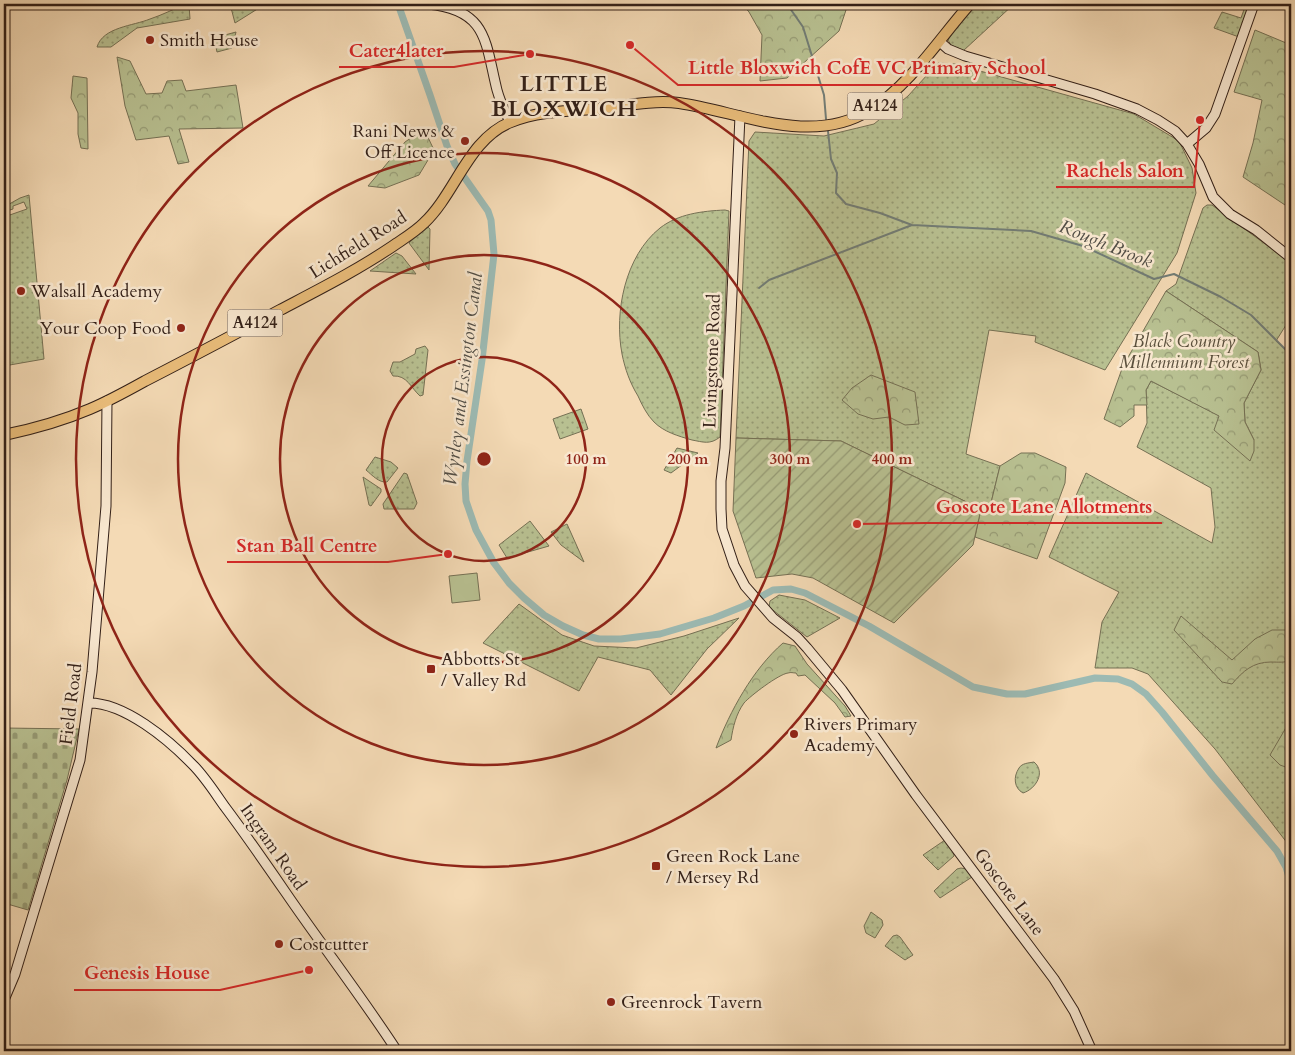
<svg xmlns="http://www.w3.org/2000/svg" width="1295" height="1055" font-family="Cardo,serif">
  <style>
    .grass { fill: url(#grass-dots); stroke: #757054 }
    .forest { fill: url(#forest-crowns); stroke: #757054 }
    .cemetery { fill: url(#cemetery-stones); stroke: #757054 }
    .garden { fill: url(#garden-furrows); stroke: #757054 }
    .pitch { fill: #b8c091; stroke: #757054 }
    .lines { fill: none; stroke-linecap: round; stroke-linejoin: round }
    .stream { stroke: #727c75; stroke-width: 2 }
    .canal { stroke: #9cbab3; stroke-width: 7 }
    .secondary-casing { stroke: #321f17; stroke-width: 11 }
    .primary-casing { stroke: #321f17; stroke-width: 12 }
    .secondary { stroke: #f8e7cf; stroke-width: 9 }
    .primary { stroke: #eabd7a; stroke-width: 10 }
    .ring { fill: none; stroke: #8f2418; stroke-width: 2.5 }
    .poi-dot { fill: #8f2418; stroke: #f8e7cf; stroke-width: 2 }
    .labels { text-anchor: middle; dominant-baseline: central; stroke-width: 5; stroke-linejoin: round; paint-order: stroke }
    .shield { fill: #f8e7cf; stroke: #6d5b4e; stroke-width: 1 }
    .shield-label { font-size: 16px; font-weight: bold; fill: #321f17 }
    .poi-label { font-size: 18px; fill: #321f17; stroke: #f8e7cf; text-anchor: start }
    .street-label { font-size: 18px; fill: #321f17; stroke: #f8e7cf }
    .park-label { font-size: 18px; font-style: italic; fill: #5a4f3c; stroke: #f8e7cf }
    .water-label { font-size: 19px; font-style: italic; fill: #524e46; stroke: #f8e7cf }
    .district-label { font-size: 22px; font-weight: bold; letter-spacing: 1px; fill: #321f17; stroke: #f8e7cf }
    .centre { fill: #8f2418; stroke: #f8e7cf; stroke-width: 2.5 }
    .ring-label { font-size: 15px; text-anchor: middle; font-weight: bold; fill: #8f2418; stroke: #f8e7cf; stroke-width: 5; stroke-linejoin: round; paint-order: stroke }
    .leader { fill: none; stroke: #d62828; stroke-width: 2 }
    .callout-dot { fill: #d62828; stroke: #f8e7cf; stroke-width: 2 }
    .callout-label { font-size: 19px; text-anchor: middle; font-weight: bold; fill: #d62828; stroke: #f8e7cf; stroke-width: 5; stroke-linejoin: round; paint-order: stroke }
  </style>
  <defs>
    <pattern id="grass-dots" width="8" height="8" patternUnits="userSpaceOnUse" patternTransform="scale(1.25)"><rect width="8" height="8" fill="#b8c091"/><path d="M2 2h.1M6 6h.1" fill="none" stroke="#969b75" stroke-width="1.8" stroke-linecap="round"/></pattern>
    <pattern id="forest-crowns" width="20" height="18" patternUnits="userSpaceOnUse" patternTransform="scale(1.25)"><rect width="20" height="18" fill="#b8c091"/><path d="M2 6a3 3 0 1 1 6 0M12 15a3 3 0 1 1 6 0" fill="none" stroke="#969b75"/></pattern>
    <pattern id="cemetery-stones" width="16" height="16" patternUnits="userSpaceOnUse" patternTransform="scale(1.25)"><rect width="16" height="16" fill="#b8c091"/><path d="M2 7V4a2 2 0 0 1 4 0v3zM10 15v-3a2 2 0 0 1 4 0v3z" fill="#969b75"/></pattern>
    <pattern id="garden-furrows" width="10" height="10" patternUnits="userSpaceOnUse" patternTransform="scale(1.25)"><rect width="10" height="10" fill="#b8c091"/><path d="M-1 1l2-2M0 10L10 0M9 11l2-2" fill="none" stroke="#969b75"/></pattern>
  </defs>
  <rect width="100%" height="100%" fill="#f4dab5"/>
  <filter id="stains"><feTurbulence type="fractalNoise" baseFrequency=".004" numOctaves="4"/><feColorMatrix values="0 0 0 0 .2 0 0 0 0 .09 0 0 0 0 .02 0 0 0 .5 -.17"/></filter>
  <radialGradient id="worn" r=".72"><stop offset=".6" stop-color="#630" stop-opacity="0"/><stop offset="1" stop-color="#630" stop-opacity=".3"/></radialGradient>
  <path class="grass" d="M186,4H193L189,5L190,19L137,28L111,47H97C103,27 133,26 150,19C162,15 174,9 186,4Z
    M230,4L258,5L259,8L235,23Z
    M975,4H1014L963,51L951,45L948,40L964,15Z
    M1246,4H1250L1239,37L1214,28L1222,12L1241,18Z
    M236,32L232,48L217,52L214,38Z
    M938,63L955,64L1134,114L1179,141L1192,168L1196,193L1177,253L1105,370L1035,342L1036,336L989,330L966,454L1000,466L989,511L981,509L841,441L736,438L749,141L755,132L824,136L874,124L908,96Z
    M29,195L44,359L4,366V217L27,209L24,202L13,206V209L4,212V207L20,198Z
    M1207,205H1212L1291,263V317L1276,341L1289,353L1291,350V848L1215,749L1148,674L1132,668H1095L1102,622L1119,592L1049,557L1086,473L1212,543L1215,527L1211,488L1137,447L1147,423L1146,390L1151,381L1220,416L1254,440L1245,422L1244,403L1261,370L1258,352L1166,291L1176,284L1203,208Z
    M725,210L729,211L720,437C710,445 703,442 692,440C678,436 664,432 654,422C647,415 642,405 638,396C630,383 625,369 622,354C614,312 625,256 660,228C678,214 702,211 725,210Z
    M427,226L430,229L429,270L409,243Z
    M396,253L402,256L416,274L370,271Z
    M425,346L428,350L423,395L420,396C411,388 407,375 393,376L390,371L393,362H400L415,354L416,349Z
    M581,409L588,429L560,439L553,419Z
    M677,448L698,453L671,473L664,470Z
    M375,457L391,462L398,468L387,482C379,483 372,475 366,470Z
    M404,473L407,474L417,503L414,509H384L383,504Z
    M363,477L381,489V492L371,506L369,505Z
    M530,521L549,546L507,558L499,545Z
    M567,524L584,562L561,545L551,532Z
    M779,595L805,600L840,618L807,637L769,607L770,601Z
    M519,604L562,635L594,646L636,648L684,636L739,618L707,649L671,695L650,670L598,657L579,691L483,643Z
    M1034,762C1046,772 1036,789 1023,793C1014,788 1013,777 1019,768C1022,763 1029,763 1034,762Z
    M945,840L953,851L954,856L938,870L923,855Z
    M961,868L966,869L972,877L940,898L934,891L957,869Z
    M871,912L882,920L883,925L875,938L866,933L864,926Z
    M897,935L900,937L913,955L905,960L885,946L893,936Z"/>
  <path class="forest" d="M742,4H848L839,31L787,78L760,81L762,35L749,12Z
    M1255,30L1291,45V209L1243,177L1253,143L1262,100L1234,92Z
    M117,57L130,61L146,94L162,93L167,81L182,80L186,91L236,85L243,128L179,129L189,162L178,164L169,136L136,140L125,106Z
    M73,76L87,78L88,149L81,148L78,134V113L71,98Z
    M424,129L434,150L419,175L385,188L368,186L405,142Z
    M1166,291L1258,352L1261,370L1244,403L1245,422L1254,440V451L1250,461L1214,430L1219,416L1151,381L1146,390L1147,405H1134V416L1120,427L1104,419L1123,366Z
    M871,375L915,392L919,424L905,425L889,417L873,419L858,414L842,400L852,388Z
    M1021,453H1035L1066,467L1065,483L1037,559L975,537L981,509L989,511L1000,466Z
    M1181,616L1232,660L1255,639L1272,630H1291V660C1285,663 1278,662 1271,662C1253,662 1243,671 1232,684L1222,682L1174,630Z
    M783,643L795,646L807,664L845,706L851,716L845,717L835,703L805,675L798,676L796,673C793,673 791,672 788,673C779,674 750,696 744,703C736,714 733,727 731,740L716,748C730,711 753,669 783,643Z
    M1291,719V769L1280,765L1270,755Z"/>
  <path class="cemetery" d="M4,728L79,729L67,780L28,910L4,903Z"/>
  <path class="garden" d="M736,438L841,441L981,509L973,545L894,623L813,578L792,574L756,578L733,511Z"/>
  <path class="pitch" d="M477,573L480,600L452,603L449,576Z"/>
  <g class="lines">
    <path class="stream" d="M787,4L803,27L824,95L826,119
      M828,131L831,159L837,173L836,193L846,204L880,213L912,225L1031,231L1083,246L1154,279L1174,274L1221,297L1251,315L1291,355
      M759,288L769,280L912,225"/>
    <path class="canal" d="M398,4L430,95L447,146L455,164L488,211L491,220L494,254L482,360L467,461L465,484L466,501L476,530L494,563L509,583L524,598L544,615L563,626L583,635L599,639H621L660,634L714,618L744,606L773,590L791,589L805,593L869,626L973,687L1007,694H1025L1095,678L1118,679L1132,684L1146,694L1162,712L1213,776L1277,851L1286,867L1291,884"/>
    <defs>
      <path id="secondary" d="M428,4C488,10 485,42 497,90C500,101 505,112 510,122
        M940,42L948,49L965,56L1095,94L1137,109L1158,120L1175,131L1187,144L1199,164L1213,197L1230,214L1256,230L1291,258
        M740,116L725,448L721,481V509L722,529L734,565L745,586L773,618L797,637L807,648L842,690L916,795L1054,979L1074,1011L1092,1051
        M1187,144L1206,128L1215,114L1254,4
        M88,703C124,702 169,740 193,765C205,777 215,793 225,807C246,835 266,864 286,893C323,947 362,997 397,1051
        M4,1000L15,974L80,760L92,672L106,506L107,401"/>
      <path id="primary" d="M4,435C33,429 62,421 90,409C109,401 127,391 145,381C190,358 235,334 280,310C318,290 356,271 393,246C403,239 415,232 424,223C456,193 468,139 511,122C540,110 575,111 606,108C629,105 655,100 679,103C741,112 811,147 870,110C912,83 938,40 970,4"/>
    </defs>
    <use href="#secondary" class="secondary-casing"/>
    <use href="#primary" class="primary-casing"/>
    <use href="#secondary" class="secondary"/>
    <use href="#primary" class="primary"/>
  </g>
  <g class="ring">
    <circle cx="484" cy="459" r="102"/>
    <circle cx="484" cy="459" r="204"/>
    <circle cx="484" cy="459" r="306"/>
    <circle cx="484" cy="459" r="408"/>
  </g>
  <g class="poi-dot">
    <circle cx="150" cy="40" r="5"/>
    <circle cx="465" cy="141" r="5"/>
    <circle cx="21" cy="291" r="5"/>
    <circle cx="181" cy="328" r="5"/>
    <rect x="426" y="664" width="10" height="10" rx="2.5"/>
    <circle cx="794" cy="734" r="5"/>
    <rect x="651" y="861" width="10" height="10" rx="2.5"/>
    <circle cx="279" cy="944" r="5"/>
    <circle cx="611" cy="1002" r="5"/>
  </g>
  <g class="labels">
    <g class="shield">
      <rect x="847.5" y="92.5" width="55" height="27" rx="4"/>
      <rect x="227.5" y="309.5" width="55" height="27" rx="4"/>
    </g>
    <g class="shield-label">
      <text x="875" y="106">A4124</text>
      <text x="255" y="323">A4124</text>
    </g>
    <g class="poi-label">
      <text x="160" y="40">Smith House</text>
      <text x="455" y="131" text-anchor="end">Rani News &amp;<tspan x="455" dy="21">Off Licence</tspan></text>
      <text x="31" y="291">Walsall Academy</text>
      <text x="171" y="328" text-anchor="end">Your Coop Food</text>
      <text x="441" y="659">Abbotts St<tspan x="441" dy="21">/ Valley Rd</tspan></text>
      <text x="804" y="724">Rivers Primary<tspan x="804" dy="21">Academy</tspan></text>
      <text x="666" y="856">Green Rock Lane<tspan x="666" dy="21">/ Mersey Rd</tspan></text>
      <text x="289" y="944">Costcutter</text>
      <text x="621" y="1002">Greenrock Tavern</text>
    </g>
    <g class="street-label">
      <text transform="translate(358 245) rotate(-32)">Lichfield Road</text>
      <text transform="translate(712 361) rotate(-88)">Livingstone Road</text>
      <text transform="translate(71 704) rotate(-83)">Field Road</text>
      <text transform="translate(273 847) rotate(55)">Ingram Road</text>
      <text transform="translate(1009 892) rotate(53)">Goscote Lane</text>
    </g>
    <g class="park-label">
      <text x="1184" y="341">Black Country<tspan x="1184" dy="21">Millennium Forest</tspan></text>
    </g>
    <g class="water-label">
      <text transform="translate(1106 244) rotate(22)">Rough Brook</text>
      <text transform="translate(463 379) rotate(-83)">Wyrley and Essington Canal</text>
    </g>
    <g class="district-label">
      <text x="564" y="84">LITTLE<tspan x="564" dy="25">BLOXWICH</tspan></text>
    </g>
  </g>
  <circle cx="484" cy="459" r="8" class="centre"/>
  <g class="ring-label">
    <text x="586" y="464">100 m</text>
    <text x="688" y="464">200 m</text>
    <text x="790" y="464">300 m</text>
    <text x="892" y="464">400 m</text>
  </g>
  <path class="leader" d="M530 54L454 67H339M630 45L678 85H1056M1200 120L1194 187H1056M857 524L925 523H1162M448 554L388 562H227M309 970L220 990H74"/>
  <g class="callout-dot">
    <circle cx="530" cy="54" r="5"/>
    <circle cx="630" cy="45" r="5"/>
    <circle cx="1200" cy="120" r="5"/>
    <circle cx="857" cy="524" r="5"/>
    <circle cx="448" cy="554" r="5"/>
    <circle cx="309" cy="970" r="5"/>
  </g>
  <g class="callout-label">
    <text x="396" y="57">Cater4later</text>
    <text x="867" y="74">Little Bloxwich CofE VC Primary School</text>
    <text x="1125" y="177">Rachels Salon</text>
    <text x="1044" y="513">Goscote Lane Allotments</text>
    <text x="307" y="552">Stan Ball Centre</text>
    <text x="147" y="979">Genesis House</text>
  </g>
  <rect width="1295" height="1055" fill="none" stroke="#f4dab5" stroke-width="20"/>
  <rect x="5" y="5" width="1285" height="1045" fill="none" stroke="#321f17" stroke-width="2.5"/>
  <rect x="10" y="10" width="1275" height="1035" fill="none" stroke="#321f17"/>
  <rect width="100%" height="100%" filter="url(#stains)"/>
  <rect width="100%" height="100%" fill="url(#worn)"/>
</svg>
